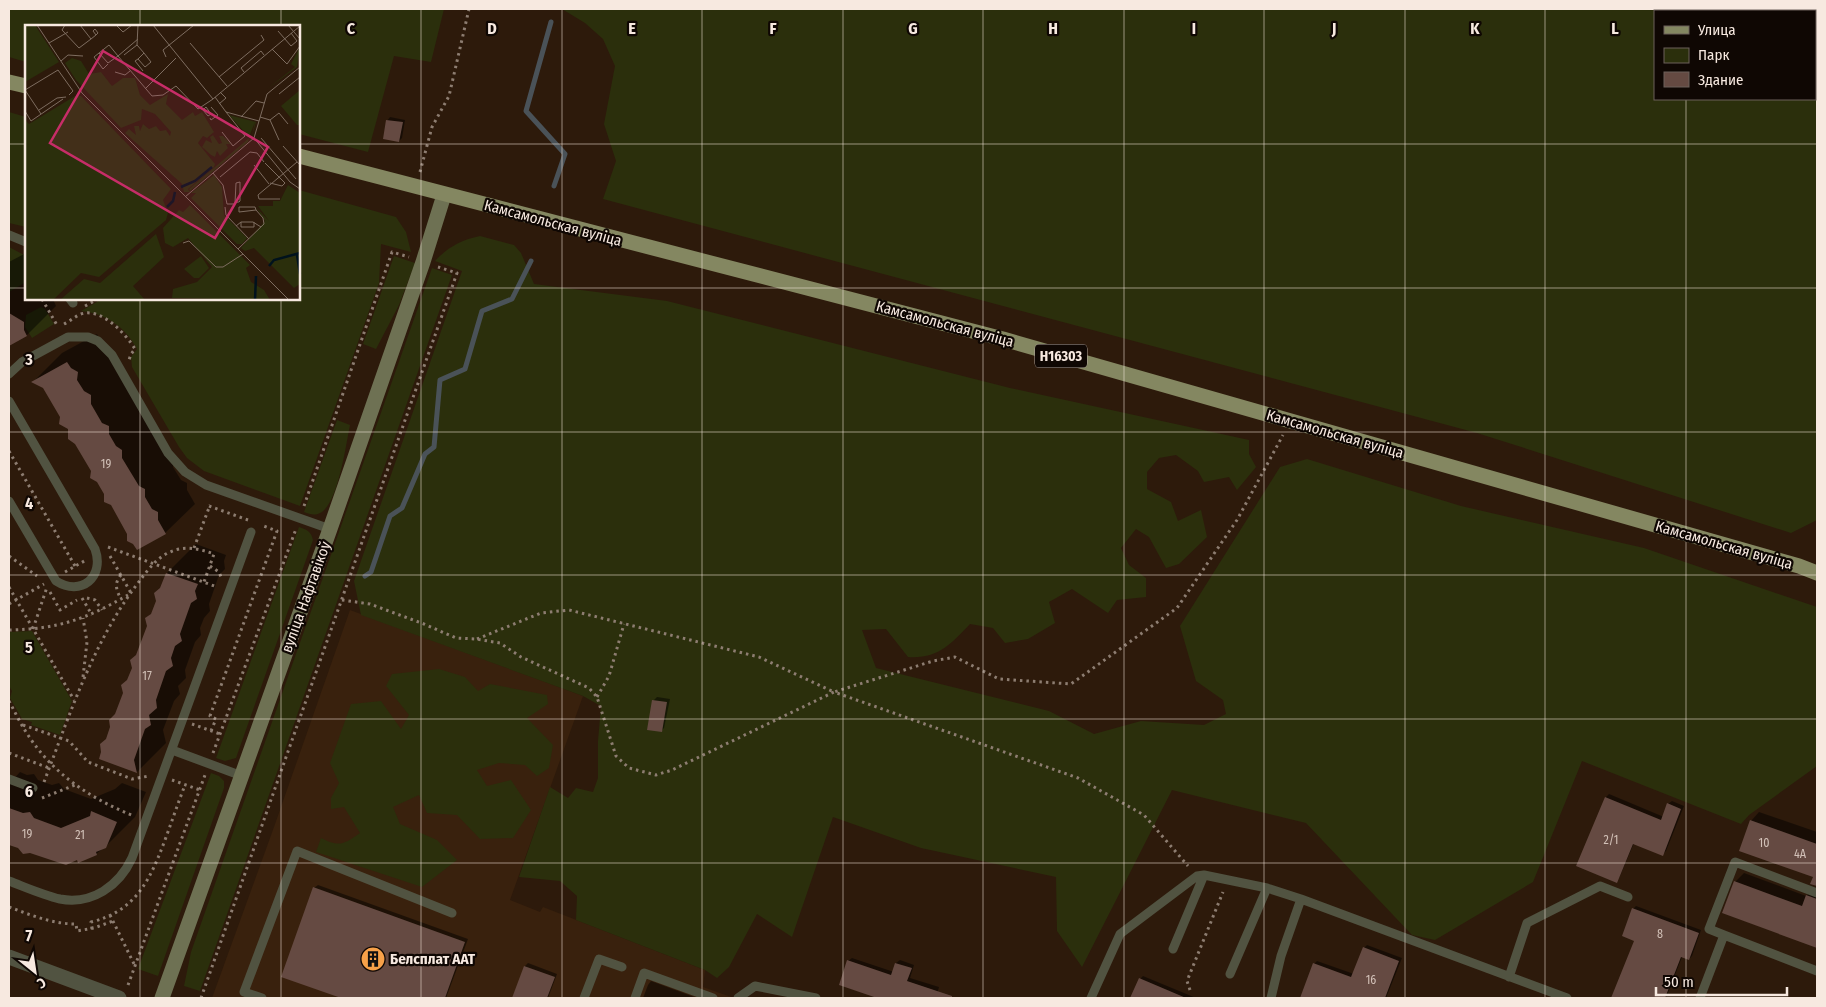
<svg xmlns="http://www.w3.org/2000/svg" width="1826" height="1007" font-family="'Fira Sans Condensed',sans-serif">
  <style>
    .built { fill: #39210d }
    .green { fill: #2b2f0c; fill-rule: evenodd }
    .shadow { fill: #0007 }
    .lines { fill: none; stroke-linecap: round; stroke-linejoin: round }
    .stream { stroke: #4a5258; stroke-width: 5 }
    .building { fill: #654a42 }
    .path { stroke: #8d7d71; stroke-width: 3; stroke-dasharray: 2.5 4; stroke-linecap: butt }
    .lane { stroke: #515341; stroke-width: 9 }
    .street { stroke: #515341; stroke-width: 15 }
    .secondary { stroke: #6e7153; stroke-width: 15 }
    .primary { stroke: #848761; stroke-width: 15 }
    .grid { fill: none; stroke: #f7e9e0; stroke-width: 1; stroke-opacity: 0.55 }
    .labels { text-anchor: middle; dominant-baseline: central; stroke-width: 4.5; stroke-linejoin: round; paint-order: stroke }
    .number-label { font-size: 12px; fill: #d2c1b8 }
    .shield { fill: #0f0703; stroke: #b1a59e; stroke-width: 1 }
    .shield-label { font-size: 14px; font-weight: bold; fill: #f7e9e0 }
    .street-label { font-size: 15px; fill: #f7e9e0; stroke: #0f0703 }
    .poi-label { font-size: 15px; font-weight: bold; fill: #f7e9e0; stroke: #0f0703; text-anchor: start }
    .inset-river { fill: none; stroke: #00121d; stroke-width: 2.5 }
    .inset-road { fill: none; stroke: #7e6d60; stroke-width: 1 }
    .view { fill: #c72d68; fill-opacity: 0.15; stroke: #c72d68; stroke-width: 2.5 }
    .inset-edge { fill: none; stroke: #f7e9e0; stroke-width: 2.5 }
    .grid-label { font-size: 16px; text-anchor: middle; font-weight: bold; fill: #f7e9e0; stroke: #0f0703; stroke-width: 4.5; stroke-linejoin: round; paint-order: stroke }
  </style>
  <rect width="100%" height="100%" fill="#2d1a0b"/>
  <path class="built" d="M350,610L583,696L510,900L540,912L543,907L705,970L703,987L734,998H212L274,827Z"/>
  <path class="green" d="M9,9H444L431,62L394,56L368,152L299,134V26H26V62L9,57Z
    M562,9H1817V520L1791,533L1477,433L603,199L616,161L604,124L615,66L603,39L585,23ZM1655,11H1815V99H1655Z
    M9,112L26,117V227L9,223Z
    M299,190L396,217L406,232L411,252L381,244L379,283L300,506L204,471L187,458L179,447L132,367L131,357L137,349C125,327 107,314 81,311L102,299H299Z
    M480,236L514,245L521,253L534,284L667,301L1010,388L1249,440V454L1256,467L1237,490L1229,477L1204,482L1198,471L1176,455L1159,458L1147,472V489L1171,502L1178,521L1201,510L1207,537L1179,564L1166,568L1149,537L1136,529L1121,548L1129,565L1146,578V597L1117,600L1108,613L1072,589L1049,602L1055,623L1028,639L1005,643L993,628L970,624C951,644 938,659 908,657L886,629L862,630L876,668L1049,711L1094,734L1141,721L1204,725L1226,714L1223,700L1196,681L1180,626L1280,467L1307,459L1461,506L1644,548L1817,607V766L1749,815L1741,824L1582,761L1533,882L1435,940L1412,935L1306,823L1172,790L1082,967L1057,931L1056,877L921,848L833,817L792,937L757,914L729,967L717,978L705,970L576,920L577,896L560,881L519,877L550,787L568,798L576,788L593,792L598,778V741L601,706L583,696L361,615L354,581L462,271L435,261C448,247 461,240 480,236Z
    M9,247L26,256V272L25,273L26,282L9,292Z
    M394,256L415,263L399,305L376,349L363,344Z
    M432,268L452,275L200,991L184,986L191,952Z
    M41,307L45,309L54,324L32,338L25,327L26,315Z
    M337,420L350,425C346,444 338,505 320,513C314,516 310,514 304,512Z
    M299,527C307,530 311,531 313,540L236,758L225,761L216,758Z
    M32,631L72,701L60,735L31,725L32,722L22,719L10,698L12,691L9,686V632Z
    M439,669L465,677L478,691L490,684L547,695L548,704L527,718L553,745L549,768L537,776L525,765L499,763L477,770L487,786L511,780L531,810L513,838L480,839L457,815L427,813L419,795L393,807L400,824L437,840L457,860L422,887L316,852L321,838C339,847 343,845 360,833L344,807L331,809V798L339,783L330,763L351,704L381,701L401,729L409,715L386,686L392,674Z
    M211,773L219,776L224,781V788L158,976L138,969Z"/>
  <path class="shadow" d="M390,117L405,120L402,138L399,141L387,121Z
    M26,253V299H53L56,306L27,335L9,345V262Z
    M97,334L100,340L106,343V350L174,460L173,467L181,480L187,483V490L195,504L165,533L137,549L44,387L33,382L62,353Z
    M196,544L226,555L224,561L225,569L219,575L209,604L210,611L204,618L200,628L201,635L195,642L185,670L186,678L178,686L180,694L174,701L163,730L166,743L137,772L100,758L167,573Z
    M657,697L670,699L664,728L661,731L648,729L654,700Z
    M20,772L27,775L34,774L38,780L52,785L59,783L64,789L91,799L115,789L122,783L146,792L135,817L105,847L96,854L77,859L19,847L9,843V784Z
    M1609,794L1664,817L1668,804L1672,801L1684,806L1666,851L1663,854L1634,843L1619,878L1616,881L1606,797Z
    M1759,812L1817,832V885L1812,883L1814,876L1751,821Z
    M1744,873L1806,896L1815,888H1817V947L1723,913L1735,882Z
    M318,885L468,939L446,998H345L283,976L314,888Z
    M1636,906L1701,930L1692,956L1689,959L1682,957L1666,998H1613L1636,940L1633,909Z
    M1367,945L1402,958L1386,998H1301L1314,964L1317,961L1354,974L1364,948Z
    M852,958L894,972L896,963L900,960L914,965L910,978L939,987L936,998H880L840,985L848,961Z
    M528,963L557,974L548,998H513L525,966Z
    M1143,976L1196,998H1132L1140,979Z
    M651,981L697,998H643L648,985Z"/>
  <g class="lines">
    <path class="stream" d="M551,22L526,111L565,154L554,186
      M365,576L371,572L390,516L402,508L425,454L434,447L440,380L465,369L482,311L512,299L531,261"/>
  </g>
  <path class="building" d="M386,120L403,122L399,142L383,139Z
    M9,313L24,322V330L27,336L9,346Z
    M67,362L71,368L78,372L77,380L84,391L91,395V404L102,423L109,426V434L116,446L122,450V458L139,486L145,489V497L152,509L158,512V520L166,534L137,550L133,544L127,541V534L111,505L104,502V494L97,482L90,478L91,471L75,444L68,439V429L59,424L60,417L43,388L31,382Z
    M166,573L198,584L195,591L197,599L191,603L180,634L182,641L175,646L171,658L173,666L166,671L156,700L157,708L149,715L151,725L145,729L134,760L137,773L99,759L101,752L100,744L106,739L110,727L109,720L115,714L123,693L121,685L127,680L132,668L130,660L136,655L147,626L145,618L151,614L156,601L154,593L160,588Z
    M652,700L667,702L662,732L647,730Z
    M1605,797L1661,820L1667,803L1681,809L1663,856L1633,844L1617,883L1576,866Z
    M9,808L23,813L30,812L34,818L61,828L90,816L91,811L117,822L106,848L96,852L97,855L78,863L77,860L66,865L30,853L23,854L18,848L9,845Z
    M1750,820L1817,844V886L1810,884L1813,877L1739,851Z
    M1734,881L1802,906L1806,895L1817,899V948L1722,913Z
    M313,887L465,942L445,998H341L281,977Z
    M1632,908L1699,933L1689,960L1681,957L1665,998H1611L1634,941L1622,936Z
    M1363,947L1399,961L1385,998H1300L1313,963L1351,977Z
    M847,960L891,975L895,963L912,968L907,981L952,996V998H877L839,985Z
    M524,966L555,977L547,998H512Z
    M1139,978L1186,998H1130Z"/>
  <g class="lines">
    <path class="path" d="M420,172L432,127L449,96L469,9
      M42,299L58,327
      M85,306L98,299
      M64,324C70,321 76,316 81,314C101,307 126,334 135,349L131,354L129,360
      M9,451L75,566
      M209,506L248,520
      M304,506L392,252L409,257
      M108,547L217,587
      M194,548L210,505
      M9,556L37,576
      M110,556L131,593
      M210,566L219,572L221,577
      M65,572L86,560
      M121,575C114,583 116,590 121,599
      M9,587L74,700
      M50,592L60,610L77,600
      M82,598L92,615
      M87,598L95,600L102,610
      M342,600L370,604L424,624L456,638L476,639L500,643L521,657L589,688L597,697L616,756L629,768L656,775L672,770L834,692L1078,778L1144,815L1188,866
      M9,604L44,584
      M33,629L47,587
      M9,630C59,629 86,619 128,595
      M477,639L541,613L569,610L759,657L834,692L933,661L955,657L999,679L1071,684L1177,608L1237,520L1283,435
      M83,677L87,642L83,618
      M597,697L609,676L624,624
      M9,701C15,712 21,725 28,735C53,774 91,799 134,816
      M192,724L220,734
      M23,725L69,741L88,762L132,779L149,776
      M211,731L216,719L210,716L277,531L261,525
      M9,753L49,768
      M213,753L296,529
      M172,780L200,790
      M44,782C70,714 93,642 138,583C147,571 156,558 170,552C185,545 200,549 214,554L204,582
      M42,798L75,785
      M9,907C31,915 52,924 76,924L77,931L94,928L113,921
      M110,915L135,966
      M92,929L91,922C136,911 150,880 165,840C172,821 178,803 185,785
      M128,985L205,775
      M1190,990L1187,981L1223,892
      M201,998L457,273L438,267"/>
    <path class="lane" d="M9,235L26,242
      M70,299L73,303
      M9,374L22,362L68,337H88L98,341L112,355L168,453L185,472L206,485L330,529
      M9,401L95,549C105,577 81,597 56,581L9,501
      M172,750L242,776
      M9,779L33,788
      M9,881C25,887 43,895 60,899C92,905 119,886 132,858L251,532
      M1724,935L1709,929L1735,862L1817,893
      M1173,949L1204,875
      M1230,974L1267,888
      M1509,977L1527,923L1600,886L1628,897
      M262,998L244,992L297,851L452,913
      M584,998L599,959L622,967
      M635,998L644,973L713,998
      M738,998L755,986L816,998
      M1091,998L1120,934L1197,876L1204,875L1267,888L1301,899L1567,998
      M1271,998L1281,956L1301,899
      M1700,998L1724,935L1817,971"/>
    <path class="street" d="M9,957L119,998"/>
    <path class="secondary" d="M162,998L330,529L423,262L444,195"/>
    <path class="primary" d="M9,82L26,86
      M299,156L1003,339L1799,566L1817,573"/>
  </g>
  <path class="grid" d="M140,9V26M281,9V26M421,9V998M562,9V998M702,9V998M843,9V998M983,9V998M1124,9V998M1264,9V998M1405,9V998M1545,9V998M1686,9V11M1686,99V998M9,144H26M299,144H1817M9,288H26M299,288H1817M140,299V998M281,299V998M9,432H1817M9,575H1817M9,719H1817M9,863H1817"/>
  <defs>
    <symbol id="building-disc" viewBox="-11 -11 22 22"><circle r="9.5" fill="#f7a149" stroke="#0f0703"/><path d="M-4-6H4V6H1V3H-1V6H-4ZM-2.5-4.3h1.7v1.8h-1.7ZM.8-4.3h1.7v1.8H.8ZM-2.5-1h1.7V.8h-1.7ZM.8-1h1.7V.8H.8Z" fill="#111"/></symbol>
  </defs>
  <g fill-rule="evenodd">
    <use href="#building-disc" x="359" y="945" width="28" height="28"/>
  </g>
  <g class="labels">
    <g class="number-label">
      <text x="106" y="464">19</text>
      <text x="147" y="676">17</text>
      <text x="27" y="834">19</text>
      <text x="80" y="835">21</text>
      <text x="1611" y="840">2/1</text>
      <text x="1764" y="843">10</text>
      <text x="1800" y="854">4А</text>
      <text x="1660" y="934">8</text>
      <text x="1371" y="980">16</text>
    </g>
    <rect class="shield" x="1035" y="344.5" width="52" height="23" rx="4"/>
    <g class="shield-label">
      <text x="1061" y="356">Н16303</text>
    </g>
    <g class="street-label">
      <text transform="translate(553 223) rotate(15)">Камсамольская вуліца</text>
      <text transform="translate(945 324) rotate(15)">Камсамольская вуліца</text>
      <text transform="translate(1335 434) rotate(16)">Камсамольская вуліца</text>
      <text transform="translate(1724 545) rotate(16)">Камсамольская вуліца</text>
      <text transform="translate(306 597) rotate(-70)">вуліца Нафтавікоў</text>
    </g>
    <g class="poi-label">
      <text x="390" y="959">Белсплат ААТ</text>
    </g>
  </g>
  <g transform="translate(25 25)">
    <rect width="275" height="275" fill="#2d1a0b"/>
    <path d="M0,0H10L34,37L0,57ZM275,22L272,42L242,64L270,42L266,39ZM47,33L56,36L64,49L76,47L87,61L98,53H110L115,70L125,80L143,69L141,79L157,95L168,87L170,91L177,87L189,107L182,113L178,111L173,118L190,139L189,142L163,164L165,167H159L157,159L100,108L104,104L111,110L109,101H114L115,106L118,99L124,104L131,101L135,106L141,105L145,111L146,107L130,89L117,84L116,95L96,103L51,55L40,38ZM275,65V100H272L256,81ZM50,71H56L146,164L138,175L143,188L141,195L74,252L56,248L28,275H0V95L4,99ZM204,90L231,97L226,114L230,97L224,112ZM188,110L194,119L197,118L194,111H198L206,119H201L203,123L195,131L192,126L190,132L186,130L177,122L181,115L187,118L185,112ZM224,113L223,117L165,166L164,164ZM189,150L197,162L199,190L222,213L217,219H212L166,173L171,168H166ZM263,160L275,168V259L269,263L229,223L220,226L216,223L240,196L231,182L244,196L233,181H248V176H255ZM165,180L225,240L221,243L226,257L239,265L245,275L147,273L148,264L172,257L187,242L163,213L148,222L140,218L138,203L154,185L158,187ZM131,209L139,232L108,261L120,275H35L59,254L75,258ZM176,231L184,243L174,253H169L159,244Z" fill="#2b2f0c"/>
    <path class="inset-river" d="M156,162L170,156L187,142M142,182L148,176L150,167M272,230L275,249M244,241L249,235L275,228M230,275L231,251"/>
    <path class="inset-road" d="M12,0L57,68L264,275M40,0L37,5L54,23L66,14L55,0M91,0L98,7L107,0M113,0L112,20L119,28L113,34L120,42L126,37L119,28M263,0L275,14M253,6L266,21L272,16L266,8M66,14L71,10L73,8L70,4L68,6L71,10M113,14L93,31L127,71L138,70L151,61L173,84L188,74L128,0M24,18L43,7M165,18L202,61M84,20L93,31L83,38L74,28ZM247,24L262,39L275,21M74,28L69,32L78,44L83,39M99,30L112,20M141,32L138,25L169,0M113,34L110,36L118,46M36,36L43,30L58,31M90,47L100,50L105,46M219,47L216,43L236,26L239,30M194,52L239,15L236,10M120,64L151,33M254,69L275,52M190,72L201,87L234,96M188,74L275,1M194,79L201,73L195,67M181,82L186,89L183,91L178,85ZM14,85L32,73L41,72M0,86L6,96L38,74M16,89L0,65L33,45L48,66L44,70M216,92L231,76L239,78M235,92L245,95L254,115M185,93L186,95L193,90L186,82M245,95L254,88L263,99M197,107L208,121L220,111L201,87M229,113L265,157L275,164M236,113L271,154M258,121L275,140M240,138L260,158L257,161L245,158M229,140L244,159M188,148L198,160L202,179H209L210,178L213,177H214L215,176V157L211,158L210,178M195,152L225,127L232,128L239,137M160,172L229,113L242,69L275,42M255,174H234L233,170L272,137M200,182L201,190L224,214M214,182H230L231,185L214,187ZM216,197V202H229V197M211,201L216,197H228L236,202M158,218L164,216L191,242H198L218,229M213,224L239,199L238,193L231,185"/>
    <path class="view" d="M78,26L243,122L190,213L25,118Z"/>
    <rect width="275" height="275" class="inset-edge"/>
  </g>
  <g class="grid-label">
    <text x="351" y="34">C</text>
    <text x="492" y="34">D</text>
    <text x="632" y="34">E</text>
    <text x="773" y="34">F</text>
    <text x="913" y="34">G</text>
    <text x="1053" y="34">H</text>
    <text x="1194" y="34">I</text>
    <text x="1334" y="34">J</text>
    <text x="1475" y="34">K</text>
    <text x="1615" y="34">L</text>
    <text x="29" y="365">3</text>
    <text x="29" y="509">4</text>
    <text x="29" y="653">5</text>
    <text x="29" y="797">6</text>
    <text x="29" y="941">7</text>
  </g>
  <rect width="1826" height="1007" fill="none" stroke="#f7e9e0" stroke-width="20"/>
  <rect x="1654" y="10" width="162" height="90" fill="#0f0703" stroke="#6c615b"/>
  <rect x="1664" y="26" width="25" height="8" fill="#848761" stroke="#6c615b"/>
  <text x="1698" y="35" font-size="15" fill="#f7e9e0">Улица</text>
  <rect x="1664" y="48" width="25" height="15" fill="#2b2f0c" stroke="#6c615b"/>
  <text x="1698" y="60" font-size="15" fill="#f7e9e0">Парк</text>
  <rect x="1664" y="72" width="25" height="15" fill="#654a42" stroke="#6c615b"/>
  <text x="1698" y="85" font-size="15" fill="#f7e9e0">Здание</text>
  <g transform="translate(35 972) rotate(150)" stroke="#0f0703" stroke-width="4" paint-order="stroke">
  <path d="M0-4L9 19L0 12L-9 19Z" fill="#f7e9e0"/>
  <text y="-8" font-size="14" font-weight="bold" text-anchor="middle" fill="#f7e9e0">С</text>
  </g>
  <path d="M1656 987v8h131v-8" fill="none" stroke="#f7e9e0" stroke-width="2.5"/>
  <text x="1664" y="987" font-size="15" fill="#f7e9e0" stroke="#0f0703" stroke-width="4" paint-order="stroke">50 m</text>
</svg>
